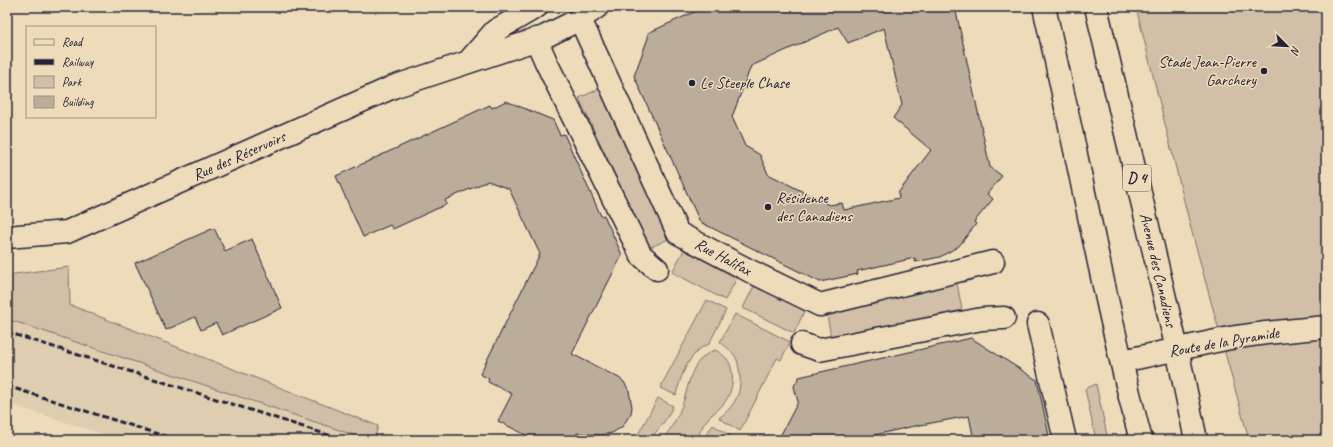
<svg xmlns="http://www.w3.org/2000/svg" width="1333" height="447" font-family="Caveat,sans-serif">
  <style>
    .built { fill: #dfcdb0 }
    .green { fill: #d1c0a7; stroke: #7a7171 }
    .building { fill: #bbad9a; stroke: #22223b; fill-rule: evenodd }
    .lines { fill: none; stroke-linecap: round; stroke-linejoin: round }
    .street-casing { stroke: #22223b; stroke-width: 25 }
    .secondary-casing { stroke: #22223b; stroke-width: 25 }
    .primary-casing { stroke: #22223b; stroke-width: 25 }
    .street { stroke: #eedbb9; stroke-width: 22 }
    .secondary { stroke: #eedbb9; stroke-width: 22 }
    .primary { stroke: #eedbb9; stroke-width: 22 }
    .rail { stroke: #22223b; stroke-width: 3; stroke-dasharray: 6 3; stroke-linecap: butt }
    .poi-dot { fill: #22223b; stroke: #eedbb9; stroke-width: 1.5 }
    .labels { text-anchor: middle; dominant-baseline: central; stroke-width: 3; stroke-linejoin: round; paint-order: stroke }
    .shield { fill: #eedbb9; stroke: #5f5a61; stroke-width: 1 }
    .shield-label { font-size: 15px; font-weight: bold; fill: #22223b }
    .poi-label { font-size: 16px; fill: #22223b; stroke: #eedbb9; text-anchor: start }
    .street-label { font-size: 16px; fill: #22223b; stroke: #eedbb9 }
  </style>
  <rect width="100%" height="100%" fill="#eedbb9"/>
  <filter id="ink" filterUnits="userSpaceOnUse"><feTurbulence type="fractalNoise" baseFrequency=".025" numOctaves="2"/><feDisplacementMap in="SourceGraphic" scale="8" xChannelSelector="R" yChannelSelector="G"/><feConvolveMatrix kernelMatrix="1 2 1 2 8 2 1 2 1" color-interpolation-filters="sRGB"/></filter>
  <g filter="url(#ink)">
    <path class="built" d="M7,319L118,357L155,362L390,440H120L7,403Z"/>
    <path class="green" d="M1136,7H1326V440H1249L1190,225Z
      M601,88L671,238L649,248L579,98Z
      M684,250L737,278L725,300L672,272Z
      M69,267L70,305L378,426L374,440H369L7,319V275Z
      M957,283L962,310L831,337L826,310Z
      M754,286L805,310L794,333L743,308Z
      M707,300L726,310L709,344C689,352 681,375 676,395L660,388Z
      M735,314L790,342L781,360L777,358L740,431L719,418C736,405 743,391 739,369C738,366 738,362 737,360C734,352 726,347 720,342Z
      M715,350C719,352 724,355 727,359C736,371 733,393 724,403C719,410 711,414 706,421C702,426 699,434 696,440H662C672,428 679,415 684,400C690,379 692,359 715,350Z
      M1096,384L1108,440H1096L1085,389Z
      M658,398L673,406C667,419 659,429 649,440H635Z
      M713,425L736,439L735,440H705L707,433Z"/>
    <path class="building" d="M705,7H955L990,167L1002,176L987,194L993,199L974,222L976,224L959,246L940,257L915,262V258L857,271L858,274L820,282L700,222L634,76L648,38V33ZM838,27L848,43L884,28L902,105L893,118L931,150L898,193L899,198L844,210L842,203L829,205L768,174L760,155L745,146L732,117L751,66Z
      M506,101L553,120L560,135L564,134L601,216L604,215L622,255L572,354L619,378L624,382L629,391L632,407L631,413L622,427L612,433L600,435L577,433L573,440H536L498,421L512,394L488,382L489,379L480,374L540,254L509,189L488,181L445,200L447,204L393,229L390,225L363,237L336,176L490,105L492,108Z
      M214,228L225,251L252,239L282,308L222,335L216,323L201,330L195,317L166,330L135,263Z
      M971,338L1037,380L1050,440H974L969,416L910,427L852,440H778L798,402L794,386L799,377Z"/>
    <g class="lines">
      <defs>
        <path id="street" d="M580,19L678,233L750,271L820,305L993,262
          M536,39L547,64L641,255L657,269
          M469,61L495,31L536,7
          M7,237L67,232L393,87L544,37L580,19L597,7
          M1038,324L1065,440
          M802,344L819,350L982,319L1004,318"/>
        <path id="secondary" d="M1122,361L1230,338L1266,333L1326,327"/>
        <path id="primary" d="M1044,7C1077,151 1103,297 1141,440
          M1096,7L1177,349L1196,440"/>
      </defs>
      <use href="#street" class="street-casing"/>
      <use href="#secondary" class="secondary-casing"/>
      <use href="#primary" class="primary-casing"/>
      <use href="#street" class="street"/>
      <use href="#secondary" class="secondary"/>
      <use href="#primary" class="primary"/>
      <path class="rail" d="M7,332L344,440
        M7,386L177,440"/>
    </g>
  </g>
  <g class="poi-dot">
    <circle cx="1264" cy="71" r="4"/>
    <circle cx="692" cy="83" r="4"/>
    <circle cx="768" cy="207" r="4"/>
  </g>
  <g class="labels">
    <rect class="shield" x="1123" y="165" width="28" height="26" rx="3"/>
    <g class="shield-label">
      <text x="1137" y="178">D 4</text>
    </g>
    <g class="poi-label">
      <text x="1256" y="62" text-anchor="end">Stade Jean-Pierre<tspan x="1256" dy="18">Garchery</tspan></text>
      <text x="700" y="83">Le Steeple Chase</text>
      <text x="776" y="198">Résidence<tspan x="776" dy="18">des Canadiens</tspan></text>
    </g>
    <g class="street-label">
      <text transform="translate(239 156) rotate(-24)">Rue des Réservoirs</text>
      <text transform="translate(723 257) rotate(28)">Rue Halifax</text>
      <text transform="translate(1158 270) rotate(77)">Avenue des Canadiens</text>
      <text transform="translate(1224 342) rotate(-10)">Route de la Pyramide</text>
    </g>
  </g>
  <rect width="1333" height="447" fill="none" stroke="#eedbb9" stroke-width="24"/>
  <rect x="12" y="12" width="1309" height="423" fill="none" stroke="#22223b" stroke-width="1.5" filter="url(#ink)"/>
  <rect x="26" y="26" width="130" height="92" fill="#eedbb9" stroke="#9c9187"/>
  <rect x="34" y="39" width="20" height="6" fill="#eedbb9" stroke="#9c9187"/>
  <text x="62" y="46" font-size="12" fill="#22223b">Road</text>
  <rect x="34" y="59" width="20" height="6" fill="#22223b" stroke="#9c9187"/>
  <text x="62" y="66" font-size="12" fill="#22223b">Railway</text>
  <rect x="34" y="76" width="20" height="12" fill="#d1c0a7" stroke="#9c9187"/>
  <text x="62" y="86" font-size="12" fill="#22223b">Park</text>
  <rect x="34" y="96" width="20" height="12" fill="#bbad9a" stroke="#9c9187"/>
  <text x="62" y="106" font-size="12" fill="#22223b">Building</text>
  <g transform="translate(1287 46) rotate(114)" stroke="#eedbb9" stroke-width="3" paint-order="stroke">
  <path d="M0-3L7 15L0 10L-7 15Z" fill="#22223b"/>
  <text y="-6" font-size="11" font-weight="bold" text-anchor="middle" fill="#22223b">N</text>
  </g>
</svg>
